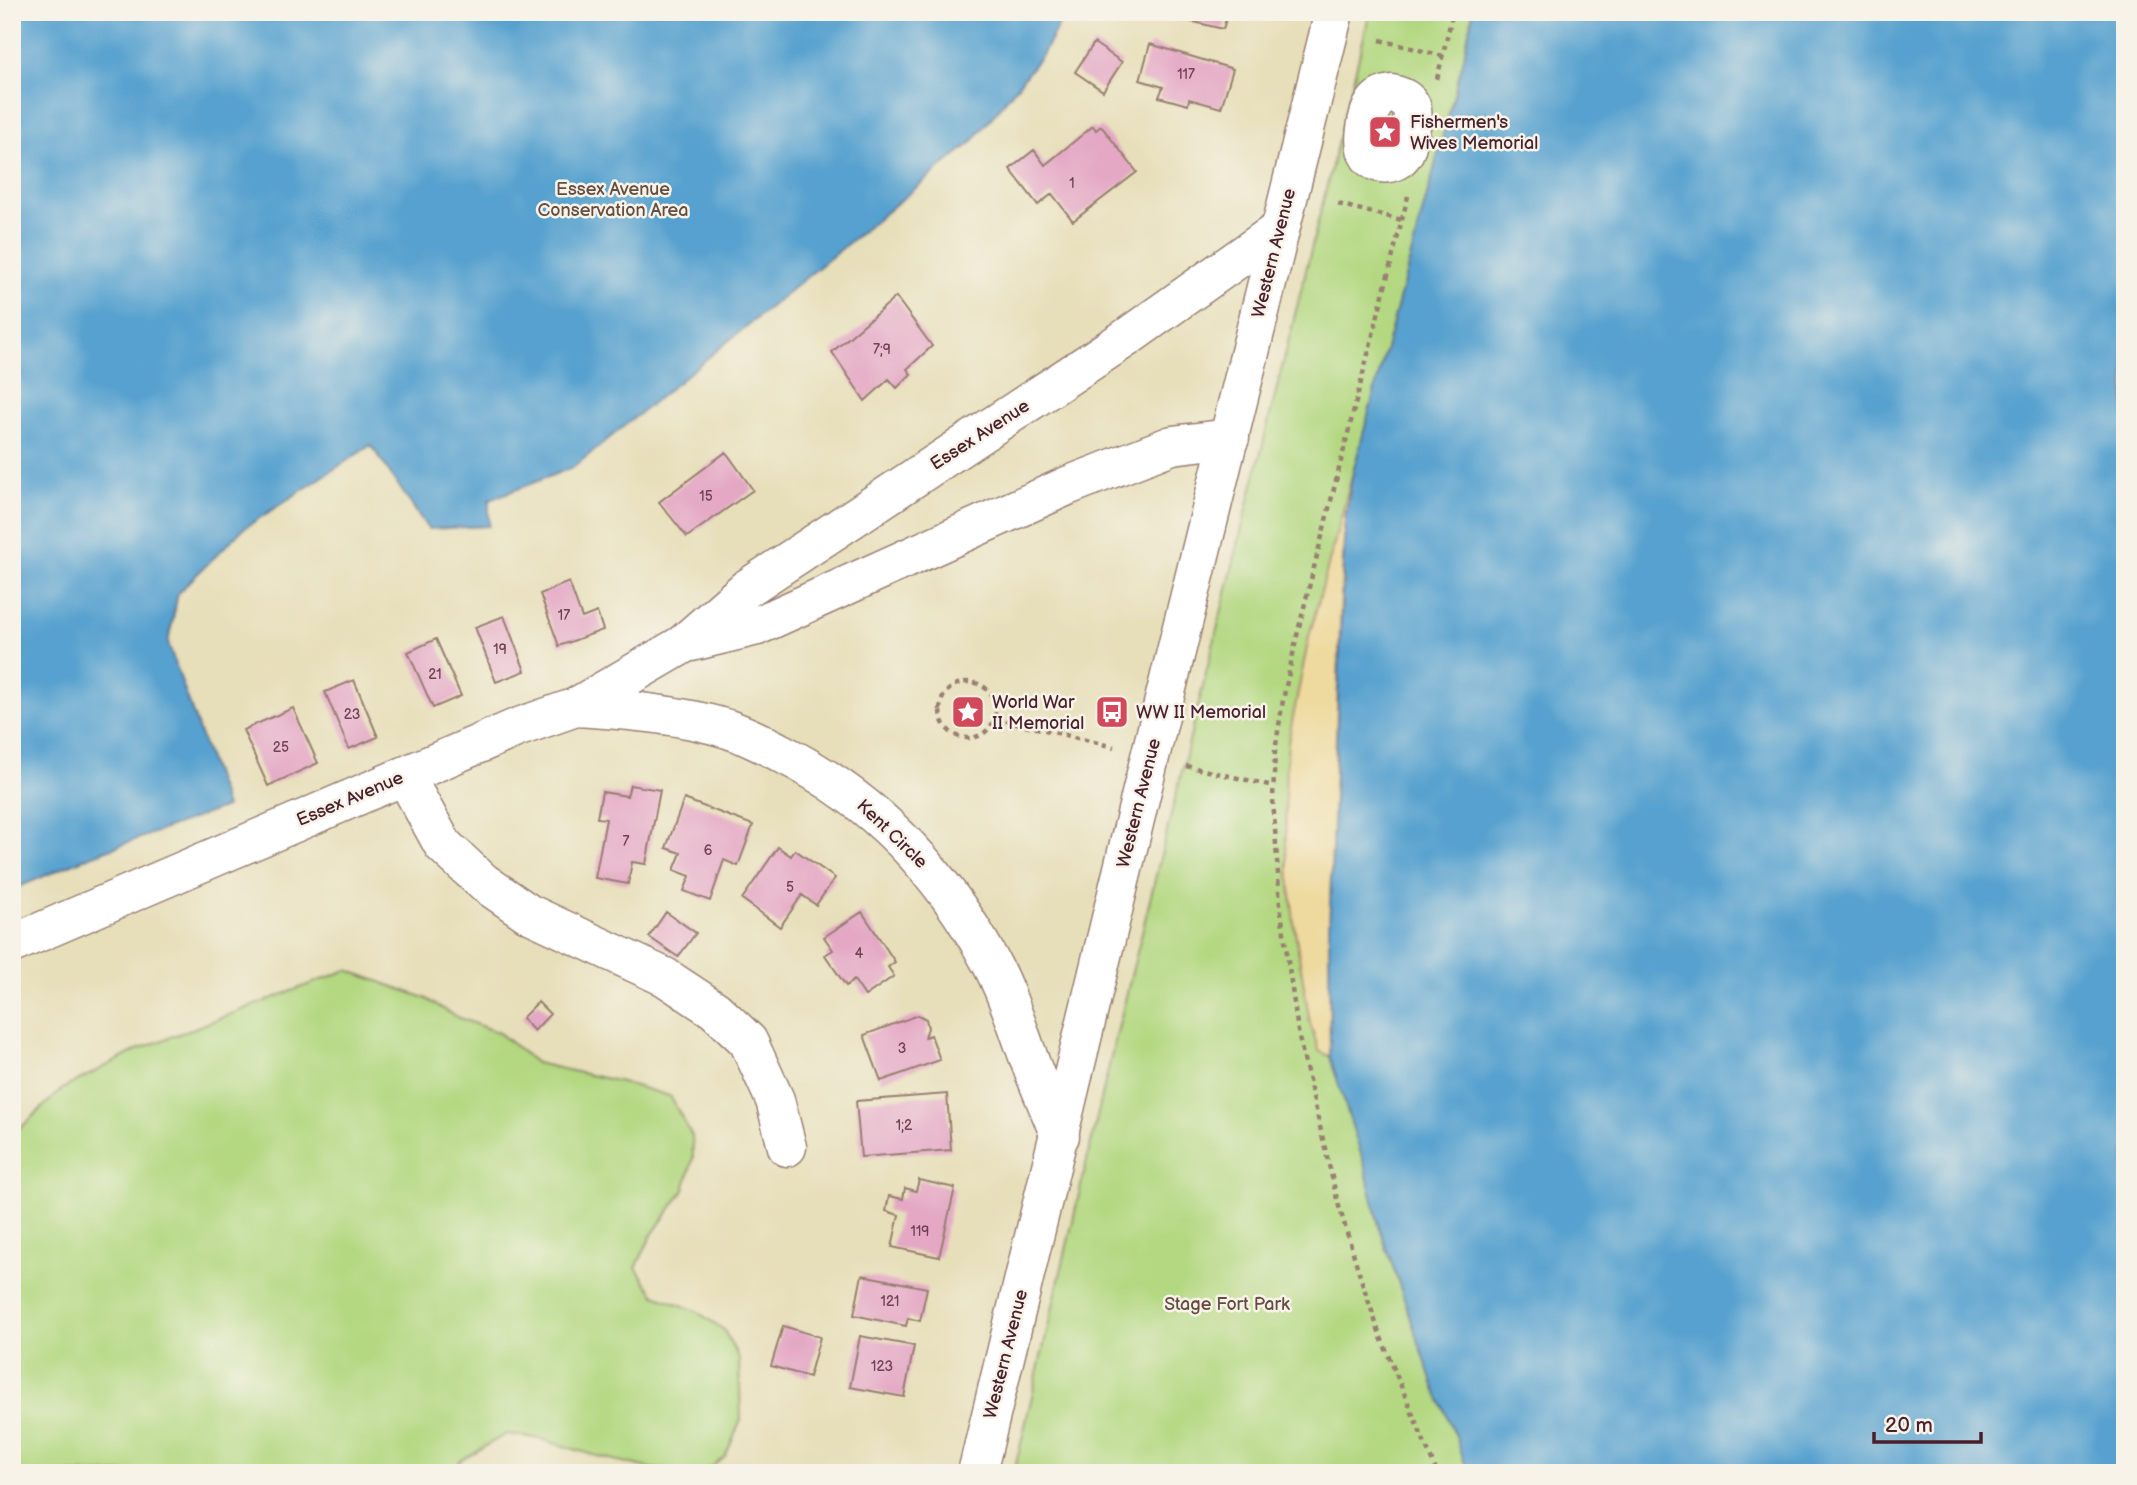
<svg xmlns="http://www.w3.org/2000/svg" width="2137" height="1485" font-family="'Balsamiq Sans',sans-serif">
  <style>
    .green { fill: #b3d881; stroke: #7e7c56; stroke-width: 2 }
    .sand { fill: #eeda9e; stroke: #9c7c64; stroke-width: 2 }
    .water { fill: #57a1cf; stroke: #50607d; stroke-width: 2 }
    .building { fill: #e4a8c5 }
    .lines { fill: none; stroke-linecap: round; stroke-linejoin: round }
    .minor-casing { stroke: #987f72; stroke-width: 41 }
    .major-casing { stroke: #987f72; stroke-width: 41 }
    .path { stroke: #987f72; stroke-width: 4.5; stroke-dasharray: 5 5; stroke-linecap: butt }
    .minor { stroke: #fff; stroke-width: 38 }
    .major { stroke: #fff; stroke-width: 38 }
    .labels { text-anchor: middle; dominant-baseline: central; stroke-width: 5; stroke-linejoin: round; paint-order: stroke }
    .number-label { font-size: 14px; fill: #704152 }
    .poi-label { font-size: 18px; fill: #4a1f2b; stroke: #f7f3e8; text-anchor: start }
    .park-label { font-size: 18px; fill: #644d40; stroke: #f7f3e8 }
    .street-label { font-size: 18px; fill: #4a1f2b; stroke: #f7f3e8 }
  </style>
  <rect width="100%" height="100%" fill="#f7f3e8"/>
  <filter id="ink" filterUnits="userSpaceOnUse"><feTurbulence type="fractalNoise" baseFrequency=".0143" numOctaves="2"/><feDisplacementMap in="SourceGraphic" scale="14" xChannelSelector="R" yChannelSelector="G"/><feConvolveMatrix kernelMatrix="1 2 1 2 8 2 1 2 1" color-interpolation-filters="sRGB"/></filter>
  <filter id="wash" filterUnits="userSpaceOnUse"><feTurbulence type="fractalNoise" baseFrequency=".00686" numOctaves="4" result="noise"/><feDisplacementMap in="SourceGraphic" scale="28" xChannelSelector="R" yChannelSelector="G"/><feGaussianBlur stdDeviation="1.57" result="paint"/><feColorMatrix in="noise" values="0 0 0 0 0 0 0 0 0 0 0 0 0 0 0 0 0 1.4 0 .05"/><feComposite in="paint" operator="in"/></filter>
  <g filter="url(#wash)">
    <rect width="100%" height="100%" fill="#e7dfba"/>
    <path class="green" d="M1370,12H1473L1463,61L1353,472L1345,519L1365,1167L1379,1226L1435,1389L1456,1436L1468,1473H1014L1112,1053Z
      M347,970L425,998L457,1017L499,1033L536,1063L621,1082L670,1096L692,1136L693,1158L684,1190L651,1236L636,1268L655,1295L696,1311L724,1330L739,1359L741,1420L725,1457L703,1473L653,1469L593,1455L541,1439L506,1434L460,1461L455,1473H12V1136L62,1089L139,1049Z"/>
    <path class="sand" d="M1353,472L1345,519L1341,596L1329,931L1330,1057L1319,1051L1310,1023L1295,931L1286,849L1285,784L1288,742L1309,637Z"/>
    <path class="water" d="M12,12H1066L1042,55L972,142L574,467L489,500V526L428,529L371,445L243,529L178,593L168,643L226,807L93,855L12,890Z
      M1473,12H2125V1473H1468L1456,1436L1435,1389L1379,1226L1365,1167L1330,1057L1329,931L1345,519L1353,472L1463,61Z"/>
    <g id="blocks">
      <path class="building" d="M1153,12H1228L1223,29Z
        M1094,43L1122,62L1103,91L1075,72Z
        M1150,44L1233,69L1221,108L1189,99L1188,105L1159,97L1163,87L1140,80Z
        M1093,126L1096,130L1101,126L1137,172L1073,221L1052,194L1038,205L1010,169L1034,150L1045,165Z
        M896,297L932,346L907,369L911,374L897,388L889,379L865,401L832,352Z
        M726,452L753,490L687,537L659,502Z
        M569,582L582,618L597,612L603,630L559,646L540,594Z
        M504,616L525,671L496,682L475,627Z
        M436,639L461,696L433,708L408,652Z
        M354,680L378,737L349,749L325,692Z
        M293,708L318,763L268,786L243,730Z
        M630,785L660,790L646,864L632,862L628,884L595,878L606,819L597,818L602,792L627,796Z
        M684,799L753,825L738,866L724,860L710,901L684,891L690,876L674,870L681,853L666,848Z
        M778,847L791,856L795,850L835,878L816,905L802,895L780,927L742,899Z
        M666,912L696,933L678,957L649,937Z
        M862,912L895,962L888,967L894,976L865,996L854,980L846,986L825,955L833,950L824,937Z
        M538,1002L550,1014L534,1031L522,1018Z
        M918,1015L926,1019L928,1028L925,1037L931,1035L940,1060L881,1081L864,1035Z
        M947,1094L951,1150L861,1157L856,1101Z
        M919,1180L955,1188L939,1257L892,1247L899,1215L886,1211L889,1196L903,1199L905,1188L916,1191Z
        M862,1275L927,1288L920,1321L908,1318L906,1326L854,1315Z
        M783,1326L820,1337L809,1377L771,1366Z
        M860,1336L914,1346L904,1397L850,1387Z"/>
    </g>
  </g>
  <g filter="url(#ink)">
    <use href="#blocks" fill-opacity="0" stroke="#987f72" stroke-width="2"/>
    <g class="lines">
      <defs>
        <path id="minor" d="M1392,94C1415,99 1415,111 1410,131C1408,137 1408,145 1405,151C1398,165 1378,168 1369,156C1361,145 1367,114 1374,104C1378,97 1385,95 1392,94Z
          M691,642L757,626L1067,486L1172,445L1230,438
          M576,707C626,710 679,714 728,729C746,735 764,744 781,753C875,800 942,871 991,963C1009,996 1019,1033 1032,1067C1041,1090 1051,1113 1060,1136
          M405,776L443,845L483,882L528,913L665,977L715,1010L748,1041L775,1100L787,1147
          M12,944L516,728L576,707L682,645L746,589L1126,338L1280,229"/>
        <path id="major" d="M977,1473L1150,757L1334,12"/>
      </defs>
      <use href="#minor" class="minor-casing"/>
      <use href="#major" class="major-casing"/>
      <path class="path" d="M1380,40L1443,56
        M1437,79L1453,12
        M1408,196L1298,631L1283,700L1275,751L1273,799L1280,905L1299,1038L1338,1203L1361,1279L1380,1335L1437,1473
        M1338,204L1402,220
        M940 710a28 28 0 1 1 56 0a28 28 0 1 1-56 0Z
        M996,718L1114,747
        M1186,766L1273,786"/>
      <use href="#minor" class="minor"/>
      <use href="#major" class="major"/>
    </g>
  </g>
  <defs>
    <symbol id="sight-square" viewBox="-11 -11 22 22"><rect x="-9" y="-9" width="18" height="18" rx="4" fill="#d1495b" stroke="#f7f3e8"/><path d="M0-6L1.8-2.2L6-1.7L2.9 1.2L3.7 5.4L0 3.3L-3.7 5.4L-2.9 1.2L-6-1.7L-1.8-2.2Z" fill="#fff"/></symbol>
    <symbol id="bus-square" viewBox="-11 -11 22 22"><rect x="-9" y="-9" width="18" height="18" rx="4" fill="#d1495b" stroke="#f7f3e8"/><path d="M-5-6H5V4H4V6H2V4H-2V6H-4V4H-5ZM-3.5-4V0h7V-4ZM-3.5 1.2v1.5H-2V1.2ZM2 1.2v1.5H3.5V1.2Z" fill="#fff"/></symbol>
  </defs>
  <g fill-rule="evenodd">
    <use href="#sight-square" x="1366" y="113" width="38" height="38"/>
    <use href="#sight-square" x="949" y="693" width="38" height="38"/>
    <use href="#bus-square" x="1093" y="693" width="38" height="38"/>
  </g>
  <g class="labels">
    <g class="number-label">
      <text x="1186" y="74">117</text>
      <text x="1072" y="183">1</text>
      <text x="882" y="349">7;9</text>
      <text x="706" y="496">15</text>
      <text x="564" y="615">17</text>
      <text x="500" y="649">19</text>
      <text x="435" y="674">21</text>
      <text x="352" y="714">23</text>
      <text x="281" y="747">25</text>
      <text x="626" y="841">7</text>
      <text x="708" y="850">6</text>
      <text x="790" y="887">5</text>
      <text x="859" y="953">4</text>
      <text x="902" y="1048">3</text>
      <text x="904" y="1125">1;2</text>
      <text x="920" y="1231">119</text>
      <text x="890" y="1301">121</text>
      <text x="882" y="1366">123</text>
    </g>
    <g class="poi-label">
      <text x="1410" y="122">Fishermen's<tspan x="1410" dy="21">Wives Memorial</tspan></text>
      <text x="992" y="702">World War<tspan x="992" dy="21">II Memorial</tspan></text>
      <text x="1136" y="712">WW II Memorial</text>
    </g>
    <g class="park-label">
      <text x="613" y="189">Essex Avenue<tspan x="613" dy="21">Conservation Area</tspan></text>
      <text x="1227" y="1304">Stage Fort Park</text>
    </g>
    <g class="street-label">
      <text transform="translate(1274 253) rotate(-76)">Western Avenue</text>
      <text transform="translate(980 435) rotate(-33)">Essex Avenue</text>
      <text transform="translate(350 799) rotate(-23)">Essex Avenue</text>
      <text transform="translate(1139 803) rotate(-76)">Western Avenue</text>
      <text transform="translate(892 834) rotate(44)">Kent Circle</text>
      <text transform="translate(1006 1354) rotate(-76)">Western Avenue</text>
    </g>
  </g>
  <rect width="2137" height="1485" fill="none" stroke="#f7f3e8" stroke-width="42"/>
  <path d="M1874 1432v10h107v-10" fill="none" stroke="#4a1f2b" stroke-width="3.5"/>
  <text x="1885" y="1432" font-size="21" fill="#4a1f2b" stroke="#f7f3e8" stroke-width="5" paint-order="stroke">20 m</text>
</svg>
